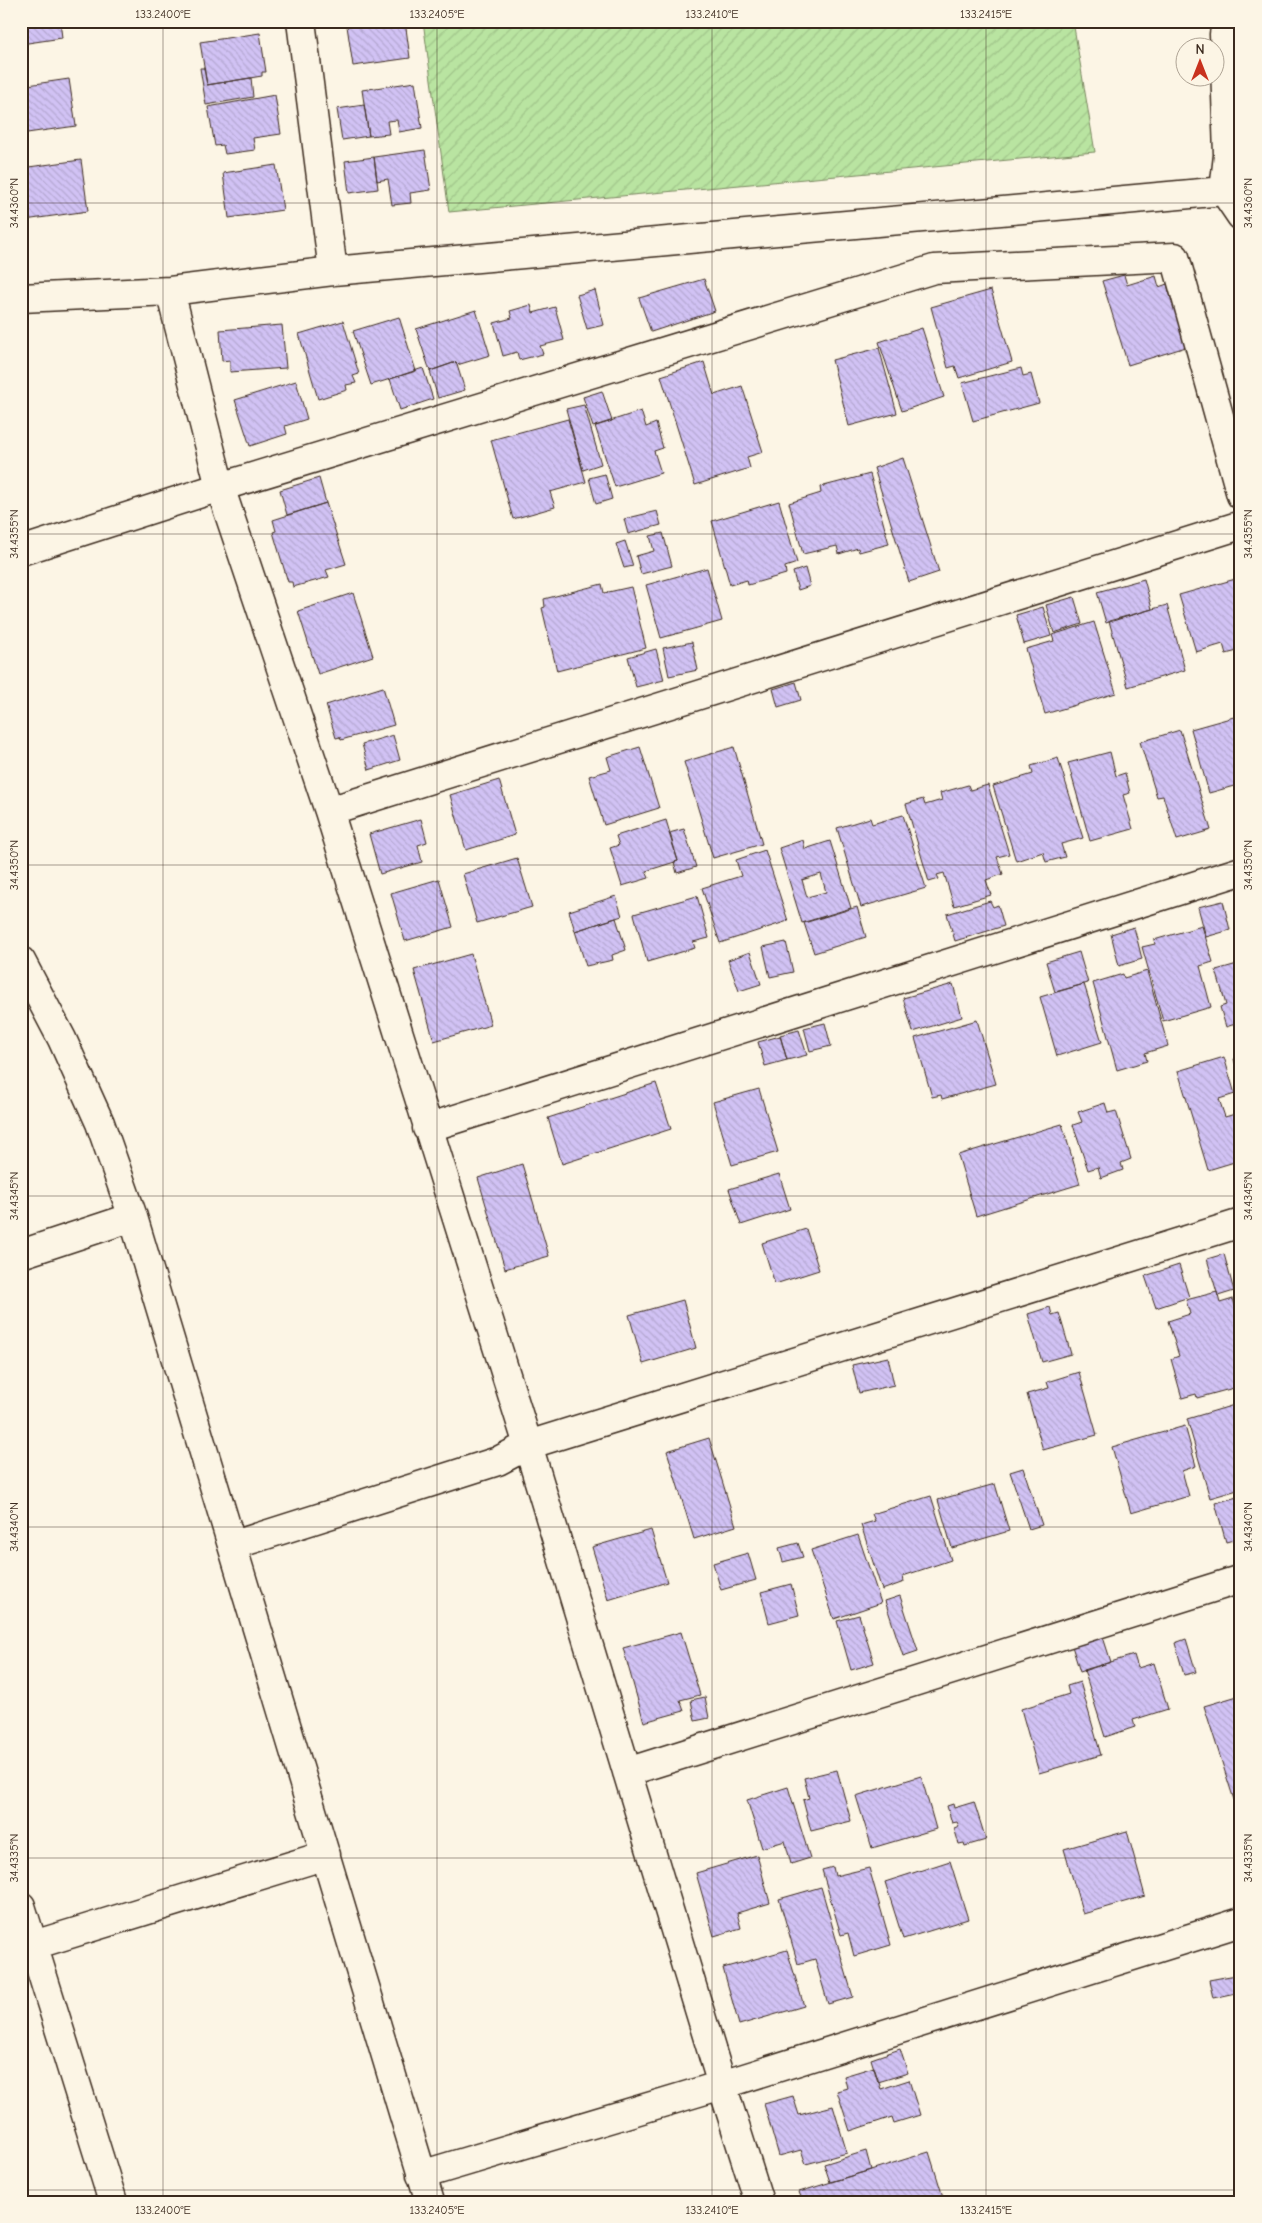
<svg xmlns="http://www.w3.org/2000/svg" width="1262" height="2223" font-family="'Comic Neue',sans-serif">
  <style>
    .garden { fill: url(#garden-furrows); stroke: #7a8760 }
    .building { fill: url(#building-back-hatch); stroke: #3b2a1e; fill-rule: evenodd }
    .lines { fill: none; stroke-linecap: round; stroke-linejoin: round }
    .minor-casing { stroke: #3b2a1e; stroke-width: 31 }
    .minor { stroke: #fcf5e5; stroke-width: 28 }
    .ticks { fill: none; stroke: #3b2a1e; stroke-width: 1; stroke-opacity: 0.45 }
    .neatline { fill: none; stroke: #3b2a1e; stroke-width: 2 }
    .ticks-label { font-size: 12px; text-anchor: middle; fill: #3b2a1e }
  </style>
  <defs>
    <pattern id="garden-furrows" width="10" height="10" patternUnits="userSpaceOnUse" patternTransform="scale(1.25)"><rect width="10" height="10" fill="#b9e4a1"/><path d="M-1 1l2-2M0 10L10 0M9 11l2-2" fill="none" stroke="#a0c48a"/></pattern>
    <pattern id="building-back-hatch" width="6" height="6" patternUnits="userSpaceOnUse" patternTransform="scale(1.25)"><rect width="6" height="6" fill="#d1c2f4"/><path d="M-1 5l2 2M0 0l6 6M5-1l2 2" fill="none" stroke="#b4a7d1"/></pattern>
  </defs>
  <rect width="100%" height="100%" fill="#fcf5e5"/>
  <filter id="ink" filterUnits="userSpaceOnUse"><feTurbulence type="fractalNoise" baseFrequency=".02" numOctaves="2"/><feDisplacementMap in="SourceGraphic" scale="10" xChannelSelector="R" yChannelSelector="G"/><feConvolveMatrix kernelMatrix="1 2 1 2 8 2 1 2 1" color-interpolation-filters="sRGB"/></filter>
  <g filter="url(#ink)">
    <path class="garden" d="M423,21H1073L1095,152L449,212Z"/>
    <path class="building" d="M21,21H60L62,38L21,44Z
      M385,21H405L410,58L353,66L347,26Z
      M260,33L266,72H262V76L207,85L200,42Z
      M200,68H204L207,85L251,78L253,97L206,105Z
      M69,79L76,126L27,133L25,123H21V86Z
      M415,82L422,128L399,132L397,120L387,121L389,134L369,136L362,90Z
      M275,95L281,134L253,138L255,150L225,154L223,145L215,146L208,107Z
      M364,105L369,136L342,140L337,109Z
      M425,150L431,190L410,193L411,203L392,205L388,179L377,181L374,157Z
      M374,157L378,189L349,193L345,161Z
      M81,160L88,211L25,220L21,196V168Z
      M276,165L283,210L229,218L223,173Z
      M1124,275L1127,285L1156,276L1159,287L1167,284L1186,347L1128,365L1102,281Z
      M704,279L715,311L651,332L639,298Z
      M595,290L604,325L587,329L577,295Z
      M991,290L1012,362L959,378L955,366L948,368L931,307Z
      M531,305L533,313L555,307L564,340L540,346L543,354L519,360L517,352L503,356L494,323L512,318L510,311Z
      M476,310L490,355L457,365L456,362L430,371L416,329Z
      M399,317L416,371L371,385L353,331Z
      M343,321L359,374L353,376L356,383L346,385L347,390L318,399L299,334Z
      M282,325L286,368L230,372V360L222,361L220,330Z
      M922,328L944,397L902,411L879,342Z
      M879,348L897,413L849,426L832,360Z
      M456,362L465,390L438,398L430,371Z
      M704,362L714,395L742,386L763,452L747,457L750,468L695,485L661,376Z
      M423,368L433,399L400,410L390,379Z
      M1021,368L1023,376L1031,374L1039,403L973,421L962,383Z
      M296,381L307,419L285,426L287,434L250,446L235,400Z
      M602,391L612,421L593,427L583,397Z
      M584,405L601,464L583,470L566,409Z
      M641,411L646,427L656,423L663,448L654,451L661,473L615,487L595,426Z
      M568,419L586,482L550,492L555,507L513,519L491,440Z
      M903,458L939,572L909,582L874,468Z
      M605,474L612,499L596,504L589,478Z
      M870,474L889,544L859,552L858,548L839,554L837,546L803,554L789,503L821,493L820,487Z
      M319,478L326,503L287,515L280,490Z
      M779,501L797,563L785,567L786,574L748,585L747,580L730,585L712,521Z
      M326,503L346,564L326,570L329,577L293,587L292,582H288L273,532L276,531L273,520Z
      M657,511L661,525L628,534L624,519Z
      M663,533L672,566L641,574L636,556L654,551L650,536Z
      M625,541L633,566L624,568L616,544Z
      M707,568L722,621L661,638L646,585Z
      M805,568L810,586L798,590L793,572Z
      M1239,578L1241,583V650L1226,654L1223,644L1196,652L1179,595Z
      M1144,579L1152,609L1106,623L1097,592Z
      M602,584L604,593L631,587L646,648L557,671L542,608L545,607L544,599Z
      M353,593L373,656L318,674L298,611Z
      M1074,597L1082,624L1054,633L1046,605Z
      M1167,605L1185,670L1128,687L1109,621Z
      M1043,607L1051,636L1024,644L1016,615Z
      M1094,622L1116,693L1045,714L1026,649L1054,641L1052,635Z
      M692,642L698,670L669,676L663,648Z
      M656,649L664,680L636,687L628,657Z
      M796,682L801,700L778,707L773,689Z
      M383,687L394,725L341,740L340,737L336,738L326,705Z
      M1241,715V784L1209,793L1191,729Z
      M1180,730L1211,830L1177,840L1163,796L1157,797L1140,742Z
      M393,735L400,760L369,770L362,744Z
      M640,747L659,808L604,825L589,776L611,770L607,757Z
      M734,747L762,844L713,858L684,762Z
      M1110,752L1116,776L1125,773L1130,793L1123,795L1133,829L1090,841L1068,763Z
      M1058,758L1083,838L1061,844L1065,857L1046,862L1043,852L1016,861L993,786L1033,774L1031,766Z
      M499,780L515,835L466,850L450,795Z
      M968,785L970,790L988,785L1009,854L997,857L1003,874L986,880L991,895L954,906L944,873L937,875L939,879L929,882L906,804L923,799L925,805L942,800L940,793Z
      M903,815L926,888L861,907L837,828L870,818L872,824Z
      M421,819L427,842L418,845L422,862L380,874L369,834Z
      M666,820L678,861L646,871L649,878L622,886L610,848L619,845L616,836Z
      M684,829L696,867L677,873L674,862L678,861L669,833Z
      M803,840L805,849L830,841L851,908L802,923L779,848ZM821,874L826,892L807,897L802,880Z
      M765,850L788,921L720,943L702,888L741,876L736,860Z
      M517,858L532,907L477,923L463,874Z
      M439,879L453,927L405,941L391,893Z
      M616,896L622,916L575,931L569,911Z
      M697,896L709,938L693,942L695,948L647,962L634,914Z
      M990,901L993,907L998,905L1004,926L955,941L947,914Z
      M1223,901L1230,930L1206,937L1198,907Z
      M857,907L866,937L814,953L804,923Z
      M616,918L626,950L612,955L613,960L586,966L575,931Z
      M1202,926L1213,962L1200,966L1211,1007L1163,1021L1142,947L1155,944L1154,940Z
      M1134,927L1142,959L1119,966L1111,934Z
      M786,942L793,972L770,977L763,947Z
      M750,952L761,984L739,991L728,960Z
      M1079,952L1088,983L1055,992L1046,962Z
      M471,954L491,1025L434,1041L414,970Z
      M1241,963V1036L1238,1037L1235,1024L1226,1027L1220,1007L1226,1005L1216,970Z
      M1147,971L1168,1046L1145,1053L1147,1061L1117,1070L1093,983L1123,974L1124,978Z
      M953,984L962,1017L913,1032L903,998Z
      M1084,984L1102,1042L1057,1056L1040,997Z
      M977,1020L996,1084L942,1099L941,1095L932,1097L915,1038Z
      M825,1023L831,1046L810,1051L804,1028Z
      M799,1030L807,1055L787,1060L780,1035Z
      M780,1036L787,1060L765,1066L758,1042Z
      M1224,1057L1235,1094L1219,1099L1225,1117L1235,1114L1241,1135V1160L1208,1170L1178,1071Z
      M1241,1057V1084L1234,1059Z
      M656,1083L671,1129L562,1164L548,1118Z
      M759,1089L778,1152L732,1165L713,1102Z
      M1105,1103L1108,1113L1116,1111L1131,1159L1121,1163L1123,1170L1101,1178L1098,1167L1088,1170L1073,1125L1082,1122L1078,1112Z
      M1062,1124L1080,1184L976,1216L958,1155Z
      M522,1164L549,1256L505,1269L478,1178Z
      M779,1174L790,1209L741,1225L729,1189Z
      M806,1229L819,1270L775,1284L762,1243Z
      M1224,1254L1234,1291L1218,1296L1207,1259Z
      M1179,1265L1189,1297L1156,1308L1145,1276Z
      M1217,1292L1220,1303L1233,1299L1241,1326V1386L1197,1398L1196,1394L1182,1398L1171,1359L1179,1356L1168,1321L1190,1314L1186,1300Z
      M683,1300L696,1348L643,1364L629,1315Z
      M1050,1307L1052,1315L1059,1313L1071,1354L1042,1362L1028,1314Z
      M888,1357L894,1385L859,1393L852,1365Z
      M1079,1372L1097,1435L1043,1450L1027,1394L1049,1388L1047,1382Z
      M1241,1403V1489L1210,1498L1187,1419Z
      M1185,1426L1196,1466L1182,1471L1189,1496L1131,1513L1112,1447Z
      M709,1438L736,1526L694,1539L667,1451Z
      M1023,1468L1042,1525L1029,1529L1010,1472Z
      M995,1484L1009,1531L952,1548L938,1500Z
      M931,1496L951,1560L903,1576L904,1582L882,1590L861,1525L875,1521L872,1514Z
      M1241,1496V1538L1226,1542L1215,1503Z
      M651,1530L667,1582L608,1600L592,1547Z
      M858,1535L881,1603L834,1619L811,1550Z
      M798,1543L803,1557L783,1562L779,1548Z
      M748,1553L756,1580L721,1590L713,1563Z
      M791,1584L799,1615L769,1623L761,1592Z
      M900,1596L918,1651L903,1656L885,1601Z
      M859,1615L874,1663L851,1670L837,1621Z
      M681,1632L700,1695L680,1700L684,1711L644,1722L623,1648Z
      M1103,1637L1111,1662L1080,1672L1072,1646Z
      M1186,1639L1196,1672L1184,1675L1175,1643Z
      M1134,1655L1138,1668L1154,1663L1168,1709L1133,1720L1135,1727L1105,1737L1084,1670Z
      M1080,1682L1101,1755L1039,1773L1021,1709L1069,1694L1067,1686Z
      M1241,1695V1808L1238,1800H1234L1204,1706Z
      M705,1697L709,1718L695,1721L691,1700Z
      M837,1770L851,1821L811,1831L803,1800L809,1798L804,1778Z
      M921,1776L936,1829L872,1848L856,1796Z
      M788,1787L810,1858L791,1864L785,1841L762,1848L747,1800Z
      M974,1802L986,1840L965,1846L964,1843L959,1844L954,1828L959,1826L957,1822L952,1823L947,1806L953,1804L954,1808Z
      M1127,1831L1145,1896L1083,1914L1064,1849Z
      M757,1855L770,1903L737,1913L741,1928L714,1936L696,1873Z
      M950,1861L968,1919L903,1939L885,1882Z
      M833,1867L835,1876L869,1868L891,1945L854,1956L848,1933L841,1935L822,1870Z
      M821,1887L853,1997L828,2004L815,1959L798,1964L779,1899Z
      M787,1950L804,2006L739,2025L723,1968Z
      M1241,1974V1992L1213,1998L1209,1980Z
      M900,2049L908,2073L878,2082L871,2059Z
      M874,2067L881,2089L909,2080L920,2115L894,2123L892,2117L850,2131L837,2091L847,2088L844,2076Z
      M793,2096L799,2115L833,2106L847,2153L806,2164L801,2150L779,2156L764,2104Z
      M866,2151L871,2170L830,2182L824,2164Z
      M929,2152L944,2200L937,2202H803L799,2192Z"/>
    <g class="lines">
      <defs>
        <path id="minor" d="M301,21L333,271
          M1224,191L1241,216
          M170,291L220,487L329,811L528,1445L722,2085L759,2202
          M21,298L170,291L333,271L1224,191L1228,155L1224,34
          M21,551L220,487L934,269L1175,257L1241,495
          M329,811L1241,525
          M21,961L62,1039L100,1123L133,1217L430,2202
          M427,1128L1241,871
          M21,1254L133,1217
          M234,1545L498,1461L528,1445L1241,1223
          M627,1772L1241,1579
          M21,1906L113,2202
          M21,1949L326,1855
          M421,2175L722,2085L1241,1922"/>
      </defs>
      <use href="#minor" class="minor-casing"/>
      <use href="#minor" class="minor"/>
    </g>
  </g>
  <path class="ticks" d="M163,21V2202M437,21V2202M712,21V2202M986,21V2202M21,203H1241M21,534H1241M21,865H1241M21,1196H1241M21,1527H1241M21,1858H1241M21,2190H1241"/>
  <rect width="1262" height="2223" fill="none" stroke="#fcf5e5" stroke-width="55"/>
  <g transform="translate(1200 62)"><circle r="24" fill="#fcf5e5" stroke="#afa495"/>
  <path d="M0-4L9 19L0 12L-9 19Z" fill="#c8321e"/>
  <text y="-8" font-size="14" font-weight="bold" text-anchor="middle" fill="#3b2a1e">N</text>
  </g>
  <rect x="28" y="28" width="1206" height="2168" class="neatline"/>
  <g class="ticks-label">
    <text x="163" y="18">133.2400°E</text>
    <text x="437" y="18">133.2405°E</text>
    <text x="712" y="18">133.2410°E</text>
    <text x="986" y="18">133.2415°E</text>
    <text transform="translate(14 203) rotate(-90)" y="4">34.4360°N</text>
    <text transform="translate(1248 203) rotate(-90)" y="4">34.4360°N</text>
    <text transform="translate(14 534) rotate(-90)" y="4">34.4355°N</text>
    <text transform="translate(1248 534) rotate(-90)" y="4">34.4355°N</text>
    <text transform="translate(14 865) rotate(-90)" y="4">34.4350°N</text>
    <text transform="translate(1248 865) rotate(-90)" y="4">34.4350°N</text>
    <text transform="translate(14 1196) rotate(-90)" y="4">34.4345°N</text>
    <text transform="translate(1248 1196) rotate(-90)" y="4">34.4345°N</text>
    <text transform="translate(14 1527) rotate(-90)" y="4">34.4340°N</text>
    <text transform="translate(1248 1527) rotate(-90)" y="4">34.4340°N</text>
    <text transform="translate(14 1858) rotate(-90)" y="4">34.4335°N</text>
    <text transform="translate(1248 1858) rotate(-90)" y="4">34.4335°N</text>
    <text x="163" y="2214">133.2400°E</text>
    <text x="437" y="2214">133.2405°E</text>
    <text x="712" y="2214">133.2410°E</text>
    <text x="986" y="2214">133.2415°E</text>
  </g>
</svg>
